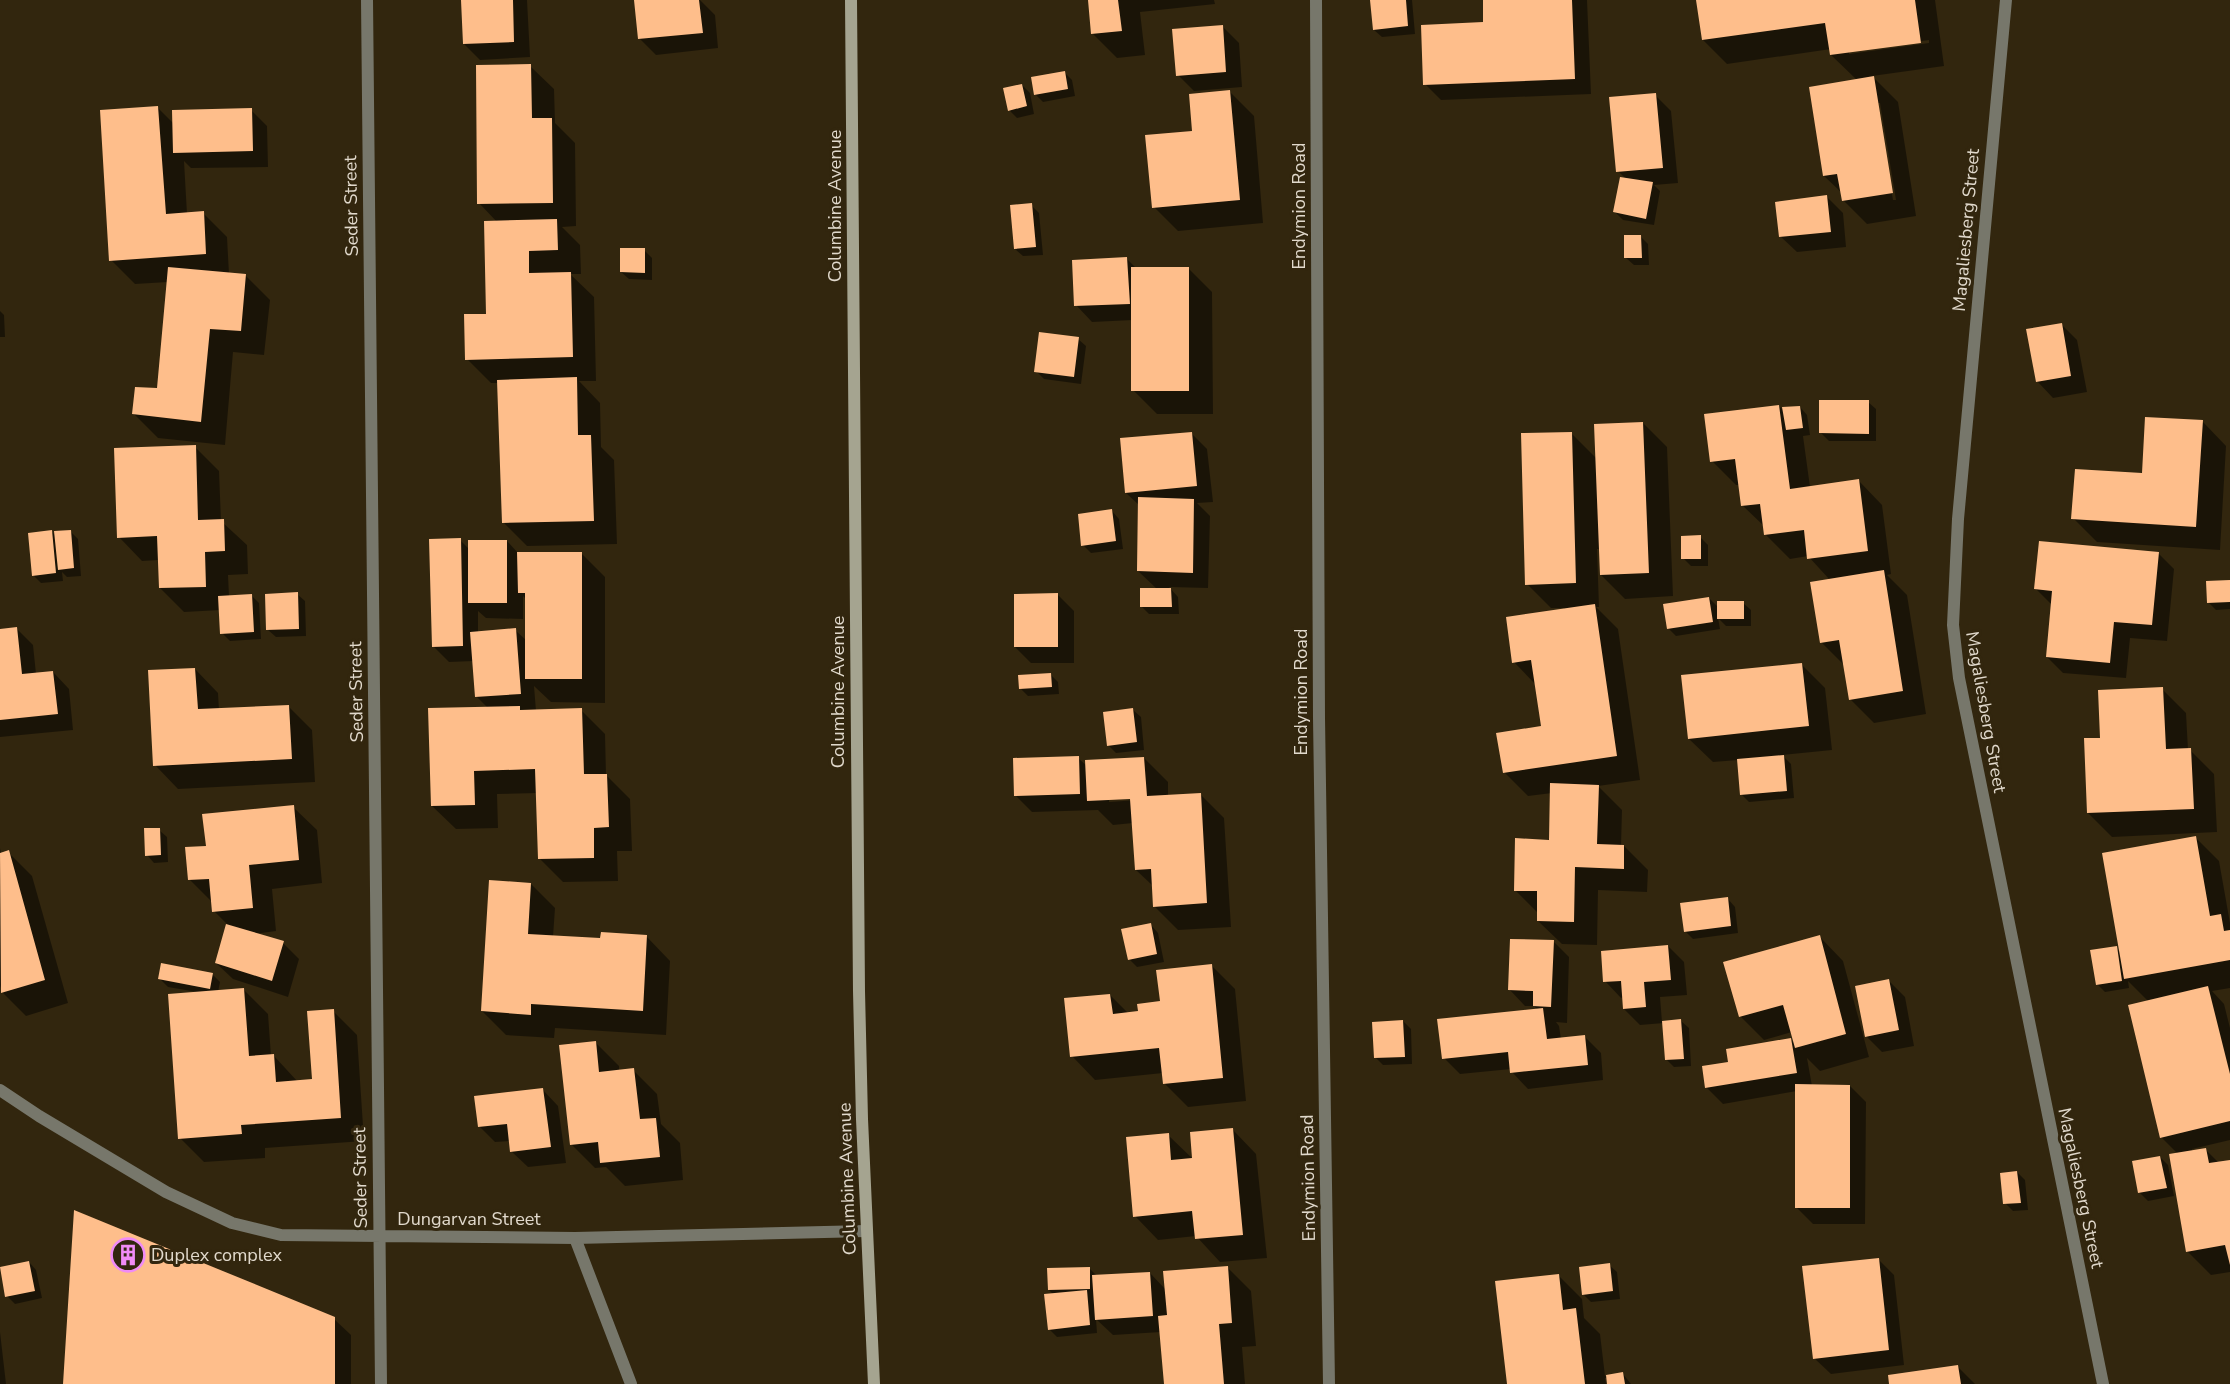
<svg xmlns="http://www.w3.org/2000/svg" width="2230" height="1384" font-family="'Nunito Sans',sans-serif">
  <style>
    .shadow { fill: #0007; fill-rule: evenodd }
    .building { fill: #febe8b }
    .lines { fill: none; stroke-linecap: round; stroke-linejoin: round }
    .lane { stroke: #77776b; stroke-width: 12 }
    .street { stroke: #77776b; stroke-width: 12 }
    .secondary { stroke: #a5a490; stroke-width: 12 }
    .labels { text-anchor: middle; dominant-baseline: central; stroke-width: 6; stroke-linejoin: round; paint-order: stroke }
    .street-label { font-size: 18px; fill: #e1d9cc; stroke: #32260e }
    .poi-label { font-size: 18px; fill: #e1d9cc; stroke: #32260e; text-anchor: start }
  </style>
  <rect width="100%" height="100%" fill="#32260e"/>
  <path class="shadow" d="M462,0H527L530,57L480,60L464,44Z
    M636,0H700L715,15L718,48L656,55L640,39Z
    M1090,0H1214L1215,4L1140,12L1145,55L1117,58L1093,34Z
    M1371,0H1412L1415,34L1382,37L1374,30Z
    M1484,0H1587L1591,94L1441,100L1425,84L1485,24Z
    M1697,0H1935L1944,66L1872,76L1898,102L1916,216L1867,224L1843,200L1842,193L1824,176L1857,80L1831,55V49L1727,64L1703,40ZM1929,40V43L1849,54V51ZM1877,103H1880L1896,200H1893Z
    M1222,26L1239,43L1242,87L1194,91L1178,75Z
    M530,66L554,89L555,123L575,143L576,226L562,227L580,245L581,274H570L594,297L596,381H579L600,403L601,447L614,460L617,544L527,546L504,523L498,383H491L467,359L488,315L497,222L479,203Z
    M1064,72L1072,80L1075,96L1043,102L1035,94Z
    M1022,85L1030,93L1034,114L1017,118L1009,110Z
    M1230,92L1254,116L1263,223L1178,231L1154,207L1194,133Z
    M1655,95L1671,111L1678,183L1654,185L1660,191L1654,225L1623,220L1615,212L1626,179L1618,171Z
    M158,108L174,124L251,110L267,126L268,167L191,168L184,161L187,214L203,213L227,237L229,274L246,276L270,300L264,355L233,352L225,445L158,438L134,414L158,390L168,282L135,284L111,260Z
    M1827,197L1843,213L1846,247L1797,252L1780,236Z
    M1031,205L1039,213L1043,255L1023,256L1015,249Z
    M1640,236L1648,244L1649,265H1634L1626,258Z
    M644,250L652,258V280L629,279L621,272Z
    M1127,259L1136,268H1188L1212,292L1213,414H1157L1133,390V320L1092,322L1076,305Z
    M0,311L4,315L5,337H0Z
    M2061,324L2077,340L2087,392L2053,398L2037,381Z
    M1078,339L1086,346L1081,384L1044,379L1036,371Z
    M1868,402L1876,409V441H1829L1821,433Z
    M1779,406L1785,412L1800,407L1807,415L1810,435L1803,436L1810,487L1859,481L1882,505L1891,574L1887,575L1907,595L1926,714L1874,723L1850,699L1845,666L1822,643L1830,580L1808,556L1790,559L1766,535L1765,527L1742,505L1740,485H1736L1712,461Z
    M2203,422L2226,446L2220,550L2097,542L2073,518L2143,475Z
    M1643,423L1667,447L1673,596L1625,599L1601,575L1600,549H1597L1599,607H1596L1618,629L1640,780L1598,786L1622,810L1621,846H1624L1648,870L1647,892L1598,890L1597,945L1562,944L1538,921V913L1515,890L1551,841L1552,793L1528,796L1504,772L1543,727L1536,685L1514,662L1564,610V608H1551L1527,584L1571,433L1597,459Z
    M1191,433L1207,449L1213,502L1197,503L1210,516L1208,588L1169,587L1178,597L1179,614H1149L1141,606L1157,589L1138,571L1140,506L1126,493Z
    M195,447L219,471L221,521L247,545L248,574L228,575L229,596L251,595L259,603L261,639L230,641L222,633L221,610L184,612L160,588L159,560L142,561L119,537Z
    M1112,511L1119,519L1123,549L1091,553L1083,545Z
    M70,531L78,539L81,576L67,577L62,572L63,581L41,583L33,575L52,532L56,536Z
    M1700,537L1708,545V566H1691L1683,558Z
    M460,540L469,549L507,541L518,553H581L605,577V703L551,702L534,686L536,711L581,710L605,734L606,775L630,799L632,851H617L618,881L563,882L539,858L538,793L497,794L498,828L456,829L432,806L488,708L477,697L474,661L449,662L433,646ZM523,596L527,600V641L515,630L478,632V611L486,618L523,619Z
    M2158,553L2174,569L2167,641L2130,638L2126,678L2063,673L2047,657L2052,605L2036,589Z
    M2230,581V609L2216,610L2208,602Z
    M297,594L305,601L306,636L276,637L268,630Z
    M1058,595L1074,611V663H1031L1015,647Z
    M1709,598L1719,608L1743,603L1751,610V626H1726L1718,618L1720,629L1676,636L1669,629Z
    M17,629L33,645L36,674L53,672L69,689L73,730L0,737V631Z
    M1801,664L1825,688L1832,750L1782,755L1791,764L1794,798L1749,802L1741,794L1738,760L1713,762L1689,739Z
    M195,669L218,693L219,710L288,706L312,730L315,782L178,789L155,765Z
    M1050,674L1058,682L1059,694L1028,696L1021,689Z
    M2162,689L2186,713L2188,750H2190L2214,774L2217,832L2112,837L2088,813L2102,739Z
    M1133,710L1141,717L1144,750L1116,753L1108,745Z
    M1078,758L1087,766L1144,758L1168,782V796L1200,794L1224,818L1231,927L1178,930L1154,906L1153,886L1136,870L1133,823L1113,825L1098,810L1032,812L1016,796ZM1138,797V800L1109,802V799Z
    M293,807L317,830L322,883L272,889L276,931L254,934L283,943L299,959L288,997L233,979L216,963L228,925L214,911L213,903L190,880L207,847Z
    M159,830L167,837L168,862L154,863L147,855Z
    M2195,837L2219,861L2230,923V988L2212,991L2224,1004L2230,1028V1140L2192,1149L2193,1152L2206,1150L2219,1163L2230,1161V1272L2211,1275L2187,1251L2178,1154L2161,1137L2149,1002L2128,981L2129,988L2105,992L2097,984L2116,948L2121,953Z
    M0,848L1,854L8,852L32,876L68,1003L26,1016L2,992L0,985Z
    M531,884L555,908L553,937L602,940L647,937L670,961L666,1035L555,1028L554,1038L506,1035L482,1011Z
    M1728,899L1735,907L1738,933L1693,939L1685,931Z
    M1151,925L1158,933L1164,962L1137,967L1129,959Z
    M1820,937L1843,961L1869,1057L1820,1071L1807,1058L1812,1086H1850L1866,1102L1865,1224H1813L1797,1208V1091L1723,1104L1707,1088L1730,1063L1791,1040L1796,1045L1792,1032L1764,1040L1740,1016Z
    M1553,941L1569,957L1567,1023L1556,1022L1559,1026L1561,1039L1585,1037L1601,1053L1603,1080L1528,1089L1512,1072L1511,1069L1460,1074L1444,1058L1538,1010L1534,1006H1525L1509,989Z
    M1668,946L1684,962L1687,995L1660,997L1662,1022L1681,1021L1689,1028L1691,1066L1674,1067L1667,1060L1664,1023L1640,1025L1624,1009L1623,997L1621,998L1605,981Z
    M1211,965L1235,989L1246,1101L1188,1107L1164,1083L1163,1073L1095,1080L1072,1056L1110,995L1129,1014L1140,1013L1162,1002Z
    M212,974L220,982L218,992L244,990L268,1014L271,1056H274L298,1082L314,1080L333,1011L357,1035L364,1141L265,1148V1158L204,1162L180,1138L197,992L168,987L160,979Z
    M1889,981L1905,997L1914,1046L1882,1052L1866,1036Z
    M1403,1021L1411,1029L1412,1064L1383,1065L1375,1057Z
    M595,1042L619,1066V1071L633,1070L657,1094L661,1124L680,1143L683,1180L625,1186L606,1167L595,1168L571,1144Z
    M542,1089L558,1106L566,1163L528,1167L511,1151L510,1141L495,1142L479,1126Z
    M1233,1130L1256,1154L1267,1258L1220,1262L1196,1236L1158,1240L1135,1216L1168,1135L1194,1160Z
    M2160,1157L2168,1165L2174,1196L2148,1201L2140,1193L2134,1162Z
    M2017,1172L2025,1180L2028,1210L2013,1211L2005,1203Z
    M1878,1259L1894,1275L1904,1365L1831,1374L1814,1358Z
    M29,1262L36,1270L42,1298L15,1304L7,1296Z
    M1609,1265L1617,1272L1620,1299L1591,1302L1583,1294Z
    M1227,1267L1251,1291L1256,1346L1242,1347L1245,1384H1165L1161,1332L1113,1335L1096,1319L1097,1333L1057,1337L1049,1329L1054,1295L1049,1290L1089,1268L1097,1276L1150,1273L1166,1290Z
    M1558,1275L1582,1299L1584,1318L1600,1334L1605,1376L1623,1374L1631,1384H1609L1608,1378H1605L1606,1384H1508Z
    M334,1319L351,1335V1384H65Z
    M0,1332L6,1384H0Z
    M1958,1367L1975,1384H1891Z"/>
  <path class="building" d="M461,0H513L514,42L463,44Z
    M634,0H699L703,33L638,39Z
    M1088,0H1118L1122,31L1091,34Z
    M1370,0H1406L1408,26L1373,30Z
    M1483,0H1572L1575,79L1423,85L1421,25L1483,22Z
    M1696,0H1915L1921,43L1830,55L1825,23L1702,40Z
    M1223,25L1226,72L1176,76L1172,29Z
    M531,64L532,118H552L553,203L477,204L476,65Z
    M1065,71L1068,89L1034,95L1031,77Z
    M1874,76L1893,193L1842,201L1837,174L1823,176L1809,87Z
    M1022,84L1027,106L1008,111L1003,88Z
    M1230,90L1240,200L1152,208L1145,135L1192,131L1189,94Z
    M1656,93L1663,168L1616,172L1609,97Z
    M158,106L166,214L204,211L206,254L109,261L100,110Z
    M252,108L253,151L173,153L172,110Z
    M1620,177L1653,182L1646,219L1613,212Z
    M1827,195L1831,232L1779,237L1775,202Z
    M1032,203L1036,247L1014,249L1010,205Z
    M557,219L558,250L529,251V273L571,272L573,357L465,360L464,314H486L484,221Z
    M1624,235H1641L1642,258H1624Z
    M620,248H645V273L620,272Z
    M1127,257L1130,304L1074,306L1072,260Z
    M168,267L246,274L241,331L210,329L201,422L132,414L135,387L157,388Z
    M1131,267H1189V391H1131Z
    M2062,323L2071,376L2036,382L2026,329Z
    M1039,332L1079,337L1074,377L1034,372Z
    M577,377L578,435H591L594,521L502,523L497,380Z
    M1819,400H1869V434L1819,433Z
    M1779,405L1790,489L1859,479L1868,551L1807,559L1804,530L1764,535L1760,504L1741,506L1735,459L1710,462L1704,414Z
    M1800,406L1803,428L1786,430L1782,407Z
    M2145,417L2203,420L2196,527L2071,519L2075,469L2142,473Z
    M1643,422L1649,573L1600,575L1594,424Z
    M1192,432L1197,486L1125,493L1120,438Z
    M1572,432L1576,583L1525,585L1521,433Z
    M196,445L198,520L224,519L225,551L205,552L206,587L159,588L157,536L117,538L114,448Z
    M1138,497L1194,499L1193,573L1137,571Z
    M1112,509L1116,541L1081,546L1078,514Z
    M52,530L56,573L32,576L28,533Z
    M71,530L74,568L58,570L54,531Z
    M1701,535V559H1681V536Z
    M461,538L463,646L432,647L429,539Z
    M468,540H507V603H468Z
    M2039,541L2159,552L2152,625L2114,622L2110,663L2046,657L2052,591L2034,589Z
    M517,552H582V679H525V593H518Z
    M1884,570L1903,691L1849,700L1839,640L1820,643L1810,582Z
    M2230,580V602L2207,603L2206,581Z
    M1140,588H1171L1172,607H1140Z
    M298,592L299,629L266,630L265,594Z
    M1058,593V647H1014V594Z
    M252,594L254,632L220,634L218,596Z
    M1709,597L1713,622L1667,629L1663,604Z
    M1717,601H1744V619H1717Z
    M1595,604L1617,756L1503,773L1496,733L1541,726L1531,660L1512,663L1506,617Z
    M17,627L22,674L53,671L58,714L0,720V629Z
    M516,628L521,694L475,697L470,632Z
    M1802,663L1809,726L1688,739L1681,675Z
    M195,668L198,709L289,705L292,759L153,766L148,670Z
    M1051,673L1052,687L1019,689L1018,675Z
    M2163,687L2166,749L2191,748L2194,809L2087,813L2084,738H2100L2098,690Z
    M520,706V710L582,708L584,774H607L609,827L594,828V858L538,859L535,769L474,771L475,805L431,806L428,708Z
    M1133,708L1137,742L1107,746L1103,712Z
    M1784,755L1787,791L1740,795L1737,759Z
    M1079,756L1080,794L1014,796L1013,758Z
    M1144,757L1147,796L1201,793L1207,903L1153,907L1151,869L1135,870L1130,799L1087,801L1085,760Z
    M1550,783L1599,785L1597,844L1624,845V869L1575,867L1574,922L1537,921V891H1514L1515,838L1549,840Z
    M294,805L299,860L249,865L253,908L212,912L209,879L188,880L185,847L206,846L202,814Z
    M144,828H160L161,855L145,856Z
    M2196,836L2210,916L2221,914L2224,931L2230,930V960L2124,979L2102,853Z
    M9,850L45,980L1,993L0,853Z
    M489,880L531,883L528,934L600,938L601,932L647,935L643,1011L531,1004V1015L481,1011Z
    M1728,897L1731,926L1684,932L1680,903Z
    M1151,923L1157,954L1128,960L1121,929Z
    M226,924L284,941L272,981L215,963Z
    M1820,935L1846,1034L1795,1048L1783,1005L1739,1017L1723,962Z
    M1510,939L1554,940L1551,1007L1533,1006V991L1508,990Z
    M1668,945L1671,980L1644,982L1646,1007L1623,1009L1621,981L1603,982L1601,951Z
    M2117,946L2122,981L2096,985L2090,950Z
    M161,963L213,973L210,989L158,979Z
    M1212,964L1223,1078L1163,1084L1159,1048L1070,1057L1064,998L1110,994L1113,1014L1138,1011L1137,1004L1160,1001L1156,970Z
    M1889,979L1899,1030L1865,1037L1855,986Z
    M2208,986L2230,1074V1121L2160,1138L2128,1005Z
    M244,988L249,1056L274,1054L276,1082L312,1079L307,1011L334,1009L341,1118L241,1125L242,1134L178,1139L168,994Z
    M1543,1008L1547,1039L1585,1035L1588,1065L1510,1073L1508,1052L1442,1059L1437,1019Z
    M1681,1019L1684,1059L1665,1060L1662,1021Z
    M1403,1020L1405,1057L1374,1058L1372,1022Z
    M1791,1038L1797,1073L1705,1088L1702,1066L1728,1062L1726,1049Z
    M596,1041L599,1072L634,1068L640,1119L656,1118L660,1157L600,1163L598,1142L570,1145L559,1045Z
    M1795,1084L1850,1085V1208H1795Z
    M543,1088L551,1147L510,1152L507,1124L478,1127L474,1096Z
    M1233,1128L1243,1235L1195,1239L1192,1211L1133,1217L1126,1137L1169,1133L1171,1160L1192,1158L1190,1132Z
    M2206,1148L2209,1163L2230,1160V1265L2225,1245L2186,1252L2169,1154Z
    M2160,1156L2167,1188L2138,1193L2132,1161Z
    M2017,1171L2021,1203L2003,1204L2000,1173Z
    M74,1210L335,1317V1384H63Z
    M1879,1258L1889,1350L1813,1359L1802,1266Z
    M29,1261L35,1291L5,1297L0,1267Z
    M1610,1263L1613,1291L1582,1295L1579,1267Z
    M1228,1266L1232,1323L1219,1324L1224,1384H1164L1158,1316L1167,1315L1163,1271Z
    M1090,1267V1289L1048,1290L1047,1268Z
    M1150,1272L1153,1316L1095,1320L1092,1275Z
    M1559,1274L1563,1310L1576,1308L1585,1384H1507L1495,1281Z
    M1087,1290L1090,1325L1048,1330L1044,1294Z
    M1958,1365L1961,1384H1889L1888,1375Z
    M1623,1372L1625,1384H1607L1606,1375Z"/>
  <g class="lines">
    <path class="lane" d="M575,1238L631,1384"/>
    <path class="street" d="M367,0L381,1384
      M1316,0L1319,718L1329,1384
      M2006,0L1958,519L1953,625L1959,678L2103,1384
      M0,1090L39,1116L166,1192L232,1223L281,1235L575,1238L866,1231"/>
    <path class="secondary" d="M851,0L859,991L862,1119L874,1384"/>
  </g>
  <defs>
    <symbol id="building-ring" viewBox="-11 -11 22 22"><circle r="9.5" fill="#32260e" stroke="#f08bf6" stroke-width="1.5"/><path d="M-4-6H4V6H1V3H-1V6H-4ZM-2.5-4.3h1.7v1.8h-1.7ZM.8-4.3h1.7v1.8H.8ZM-2.5-1h1.7V.8h-1.7ZM.8-1h1.7V.8H.8Z" fill="#f08bf6"/></symbol>
  </defs>
  <g fill-rule="evenodd">
    <use href="#building-ring" x="109" y="1236" width="38" height="38"/>
  </g>
  <g class="labels">
    <g class="street-label">
      <text transform="translate(351 206) rotate(-91)">Seder Street</text>
      <text transform="translate(835 206) rotate(-90)">Columbine Avenue</text>
      <text transform="translate(1299 206) rotate(-90)">Endymion Road</text>
      <text transform="translate(1966 230) rotate(-85)">Magaliesberg Street</text>
      <text transform="translate(356 692) rotate(-91)">Seder Street</text>
      <text transform="translate(838 692) rotate(-90)">Columbine Avenue</text>
      <text transform="translate(1301 692) rotate(-90)">Endymion Road</text>
      <text transform="translate(1986 712) rotate(80)">Magaliesberg Street</text>
      <text transform="translate(360 1178) rotate(-91)">Seder Street</text>
      <text transform="translate(1308 1178) rotate(-91)">Endymion Road</text>
      <text transform="translate(847 1179) rotate(-92)">Columbine Avenue</text>
      <text transform="translate(2081 1188) rotate(78)">Magaliesberg Street</text>
      <text x="469" y="1219">Dungarvan Street</text>
    </g>
    <g class="poi-label">
      <text x="151" y="1255">Duplex complex</text>
    </g>
  </g>
</svg>
